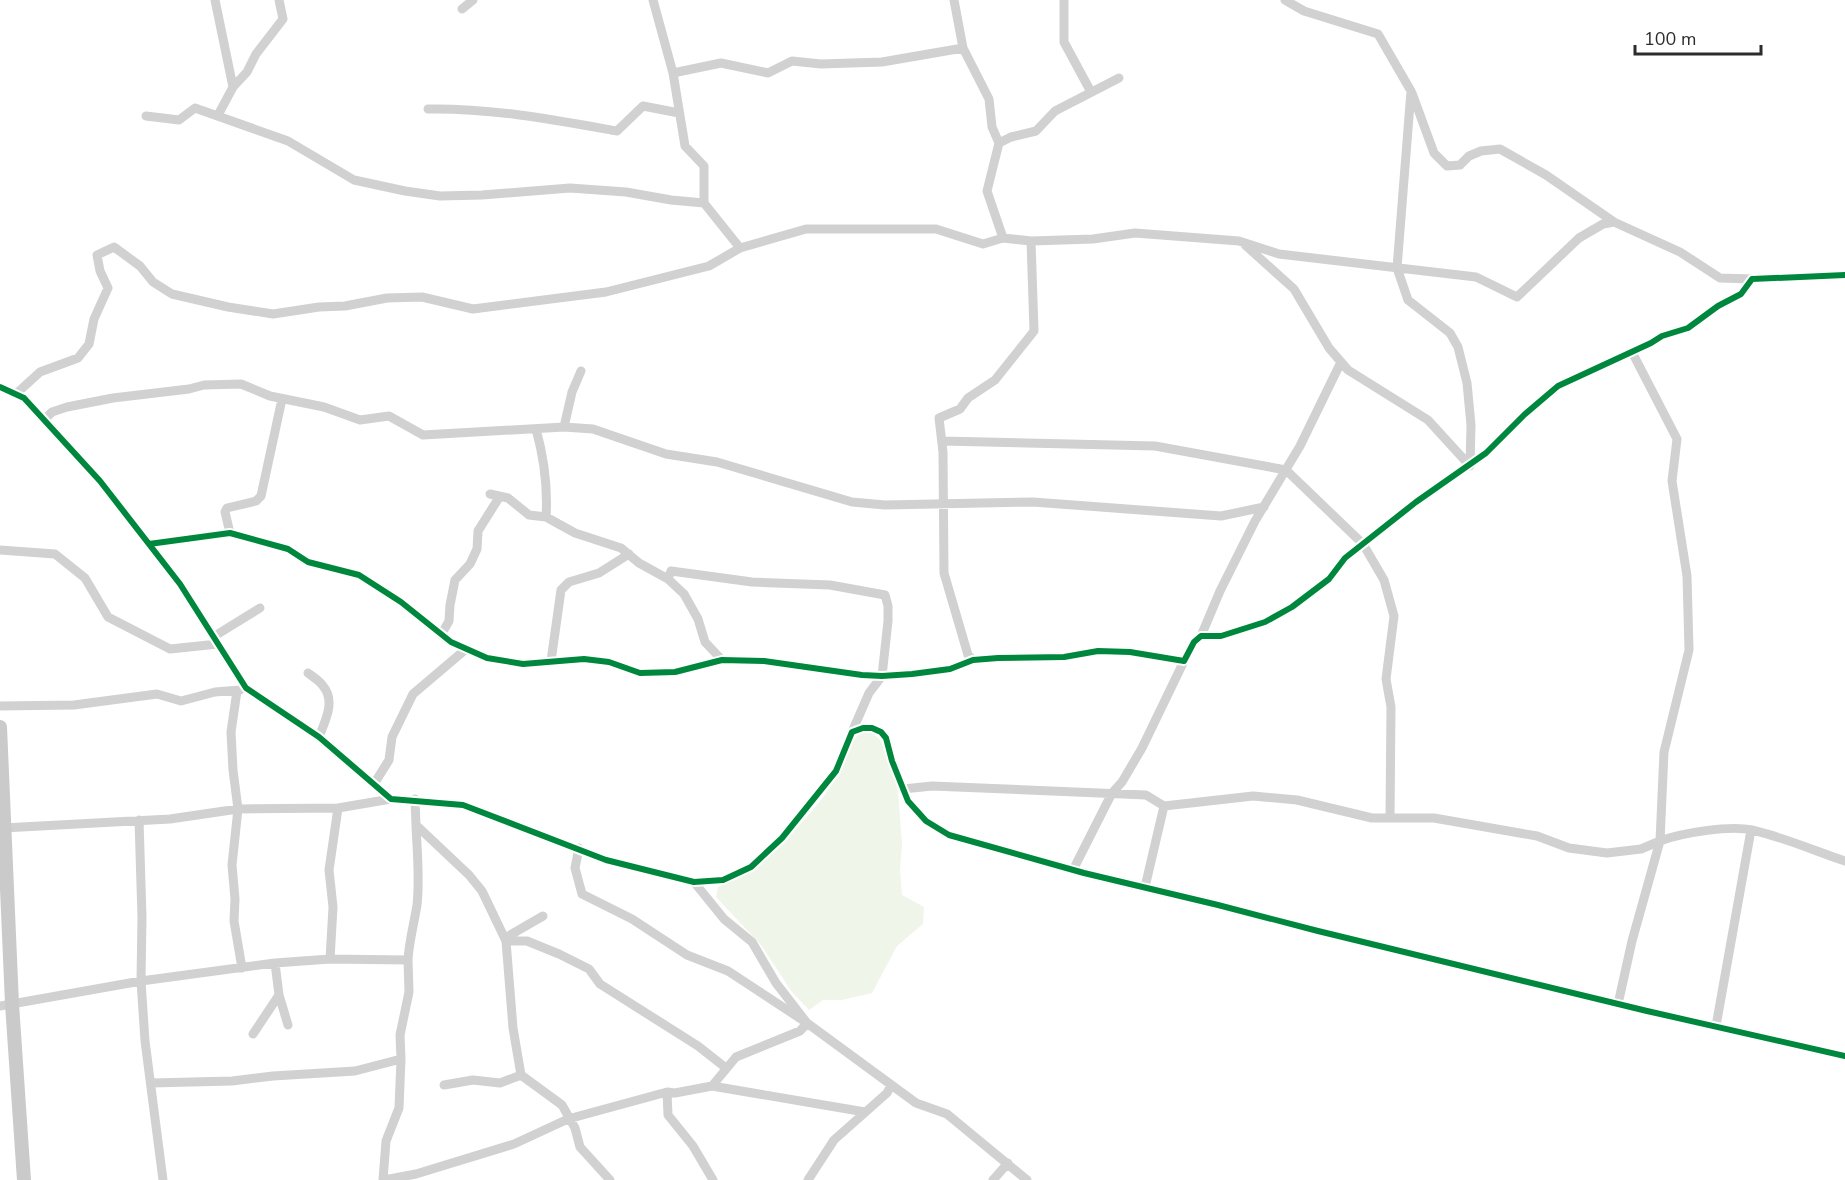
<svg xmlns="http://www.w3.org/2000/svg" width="1845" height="1180" font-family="'Nunito Sans',sans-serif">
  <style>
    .green { fill: #f0f5ea }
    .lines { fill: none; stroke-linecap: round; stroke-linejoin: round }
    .street { stroke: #d1d1d1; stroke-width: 9 }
    .secondary { stroke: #cacaca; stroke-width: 14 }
    .cycleway-casing { stroke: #fff; stroke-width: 10 }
    .cycleway { stroke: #00873e; stroke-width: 6 }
  </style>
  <rect width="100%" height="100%" fill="#fff"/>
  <path class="green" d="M863,731L873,733L881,741L898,790L902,845L900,870L902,895L924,907L923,924L897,946L872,993L842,1000H823L809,1010L792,992L761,945L716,897L718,887C759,867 806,824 831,786C843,768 845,744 863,731Z"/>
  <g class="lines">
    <path class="street" d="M215,0L233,87
      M653,0L673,73L685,146L704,166V203L740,248
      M1064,0V42L1091,92
      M1285,0L1304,11L1378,34L1411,91L1397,268L1408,300L1450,333L1458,347L1467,383L1471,425L1470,466
      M462,9L473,0
      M963,48L989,99L992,127L999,143L1011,137L1036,131L1055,111L1119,78
      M673,73L721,63L768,73L792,61L821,64L882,62L963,48L954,0
      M1412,93L1434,153L1447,166L1460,165L1469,156L1481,151L1500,149L1546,175L1614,222
      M428,109C492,108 555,120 617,131L643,106L679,113
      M218,115L233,87L247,72L256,54L283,19L279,0
      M146,116L179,120L195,108L288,141L354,180L405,191L440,196L482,195L570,188L626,192L671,200L704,203
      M1031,241L1093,239L1135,233L1239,241L1279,254L1476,277L1517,297L1579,238L1603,224L1614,222L1680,252L1720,278L1752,279
      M1244,244L1294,289L1329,348L1348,370L1428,420L1470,466
      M0,387L24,398L100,481L180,584L246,688L319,737L391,799L463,805L606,860L694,882L723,880L751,867L782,838L836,771L852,732L863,728H872L881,732L886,738L892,761L908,801L926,821L949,835L1084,873L1218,905L1318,931L1647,1011L1845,1056
      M17,393L40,372L78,358L89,344L94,319L108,288L100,271L97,255L114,247L140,266L153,282L172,294L228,307L273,314L319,307L345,306L387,298L422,297L473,309L606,292L709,266L740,248L806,229H936L983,244L1003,238L987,191L999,143
      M44,420L52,412L67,407L113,398L189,389L204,385L241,384L270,396L324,407L360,420L389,416L423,435L564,427L593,429L666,454L717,462L852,502L885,505L1033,502L1221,516L1264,507
      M564,427L572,392L581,371
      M536,429C544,458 548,486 546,517
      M942,441L1155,446L1286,470L1363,544L1384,580L1394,616L1386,679L1391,707L1390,818
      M490,494L508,498L529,515L546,517L575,533L621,548L639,563L668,579L684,594L698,619L705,642L722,660
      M230,533L225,512L227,508L256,501L261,496L282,399
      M149,544L230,533L288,549L308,562L359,575L401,602L451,642L487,658L523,664L584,659L609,662L640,673L675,672L722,660L764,661L862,675L882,676L912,674L950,669L973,660L998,658L1064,657L1098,651L1130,652L1184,661L1194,642L1201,636H1221L1265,622L1292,607L1329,579L1345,558L1416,502L1486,453L1524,415L1558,386L1651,343L1662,336L1688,328L1718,306L1741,294L1752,279L1845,275
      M0,550L55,554L85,578L108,617L170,649L218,644
      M668,579L671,571L752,582L830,585L885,595L888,606V621L882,676L869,693L852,732
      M441,635L449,621L450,605L455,580L470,564L477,549L478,531L500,496
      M1201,636L1220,591L1255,521L1300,446L1341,362
      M213,637L260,608
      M973,660L968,655L944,573L943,452L939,418L960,409L968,398L995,380L1034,331L1031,241L1003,238
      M551,661L561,590L569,582L599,573L629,554
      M308,673C313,677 320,681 323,686C336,701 325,721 319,737
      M237,691L231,732L233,770L238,809L232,865L235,899L234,921L242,968
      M0,706L74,705L157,694L181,701L215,692L240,690
      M374,784L389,760L392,737L413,694L466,649
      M903,789L932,786L1146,795L1164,806
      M415,799L416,825L469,875L482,891L506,941L513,1028L521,1075L562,1105L575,1128L580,1147L610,1180
      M139,820L142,917L141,981L145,1041L163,1180
      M3,828L170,819L238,809L338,808L391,799
      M1073,870L1112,793L1122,782L1142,748L1184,661
      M694,882L724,919L752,942L776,983L807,1023L916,1103L947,1114L1027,1180
      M1145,887L1164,806L1253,796L1297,800L1372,818H1434L1537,836L1569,848L1607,853L1641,849L1660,841L1664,752L1689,650L1687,576L1672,481L1677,439L1632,352
      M505,938L543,916
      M506,941H527L559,954L589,969L600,984L698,1046L726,1068
      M330,959L333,907L329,870L338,808
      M408,960C409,941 414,924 417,905C420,878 417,851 416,825
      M279,995L288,1025
      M1618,1004L1632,941L1660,841C1681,833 1730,825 1752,830C1783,837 1815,851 1845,861
      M0,1006L141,981L275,963L330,959L408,960L409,992L400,1035L401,1059L399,1108L386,1141L383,1180
      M1716,1026L1751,830
      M253,1034L279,995L275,963
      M151,1083L232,1081L273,1076L355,1071L401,1059
      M444,1085L473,1080L500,1083L521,1075
      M712,1086L865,1112
      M667,1092L668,1115L693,1146L713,1180
      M384,1180L416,1174L514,1144L568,1119L667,1092L675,1093L712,1086L736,1057L800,1031L807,1023L728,971L687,955L632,919L582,894L575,868L579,848
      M808,1180L834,1140L887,1093L891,1085
      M993,1180L1008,1163"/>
    <path class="secondary" d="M0,727L12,1004L24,1180"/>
    <defs>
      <path id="cycleway" d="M0,387L24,398L100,481L180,584L246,688L319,737L391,799L463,805L606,860L694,882L723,880L751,867L782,838L836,771L852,732L863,728H872L881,732L886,738L892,761L908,801L926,821L949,835L1084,873L1218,905L1318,931L1647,1011L1845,1056
        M149,544L230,533L288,549L308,562L359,575L401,602L451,642L487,658L523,664L584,659L609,662L640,673L675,672L722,660L764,661L862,675L882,676L912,674L950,669L973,660L998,658L1064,657L1098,651L1130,652L1184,661L1194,642L1201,636H1221L1265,622L1292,607L1329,579L1345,558L1416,502L1486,453L1524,415L1558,386L1651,343L1662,336L1688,328L1718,306L1741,294L1752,279L1845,275"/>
    </defs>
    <use href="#cycleway" class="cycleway-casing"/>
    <use href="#cycleway" class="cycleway"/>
  </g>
  <path d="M1635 45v9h126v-9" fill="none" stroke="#2c2c2c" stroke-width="3"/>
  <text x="1644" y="45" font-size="18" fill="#2c2c2c" stroke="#ffffff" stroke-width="4.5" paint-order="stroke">100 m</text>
</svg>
